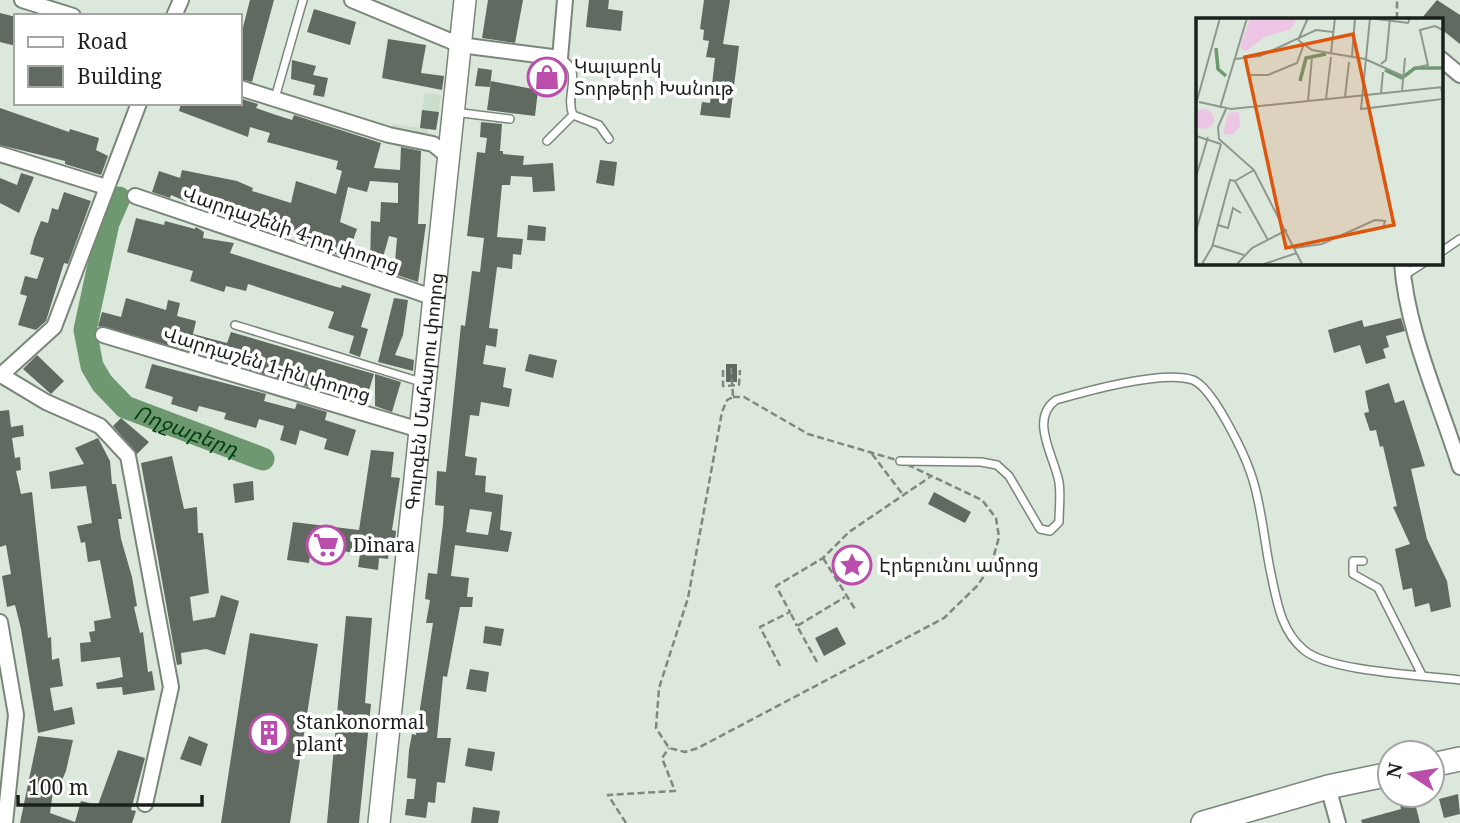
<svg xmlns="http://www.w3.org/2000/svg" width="1460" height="823" font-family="'Noto Serif','Noto Sans Armenian',serif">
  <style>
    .built { fill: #cbddcb }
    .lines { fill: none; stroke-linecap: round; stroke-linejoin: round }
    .river { stroke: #6e986f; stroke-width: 23 }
    .building { fill: #606a60; fill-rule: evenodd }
    .lane-casing { stroke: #7b867b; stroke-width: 10 }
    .street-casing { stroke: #7b867b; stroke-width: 18 }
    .secondary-casing { stroke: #7b867b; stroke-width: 24 }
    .primary-casing { stroke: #7b867b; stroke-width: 26 }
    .path { stroke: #7f887f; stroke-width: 2.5; stroke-dasharray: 7 3.5; stroke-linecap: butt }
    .lane { stroke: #fff; stroke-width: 7 }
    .street { stroke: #fff; stroke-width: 14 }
    .secondary { stroke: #fff; stroke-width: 21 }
    .primary { stroke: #fff; stroke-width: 23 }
    .labels { text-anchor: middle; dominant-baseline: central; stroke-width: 7; stroke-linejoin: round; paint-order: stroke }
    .poi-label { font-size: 19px; fill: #1b201b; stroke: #fff; text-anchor: start }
    .street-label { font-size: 19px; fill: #1b201b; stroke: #fff }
    .water-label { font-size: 21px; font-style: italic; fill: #00420c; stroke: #fff }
    .inset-river { fill: none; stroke: #6e986f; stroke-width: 3.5 }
    .inset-road { fill: none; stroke: #8f988f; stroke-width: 2 }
    .view { fill: #de560d; fill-opacity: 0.15; stroke: #de560d; stroke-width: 3.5 }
    .inset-edge { fill: none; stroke: #1b201b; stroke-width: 3.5 }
  </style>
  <rect width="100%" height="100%" fill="#dce8dc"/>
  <path class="built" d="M425,93L441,95L439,112L422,110Z
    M392,124L428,129L427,136L391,131Z"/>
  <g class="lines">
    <path class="river" id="s1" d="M119,198L108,223L85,330L92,366L102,383L125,407L263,459"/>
  </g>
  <path class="building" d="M250,0H274L252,82L240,79V39Z
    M488,0H523L515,43L482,38Z
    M589,0H609L608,9L623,11L621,31L586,27Z
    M704,0H730L723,44L739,46L730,118L700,115L702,102L710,103L715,58L706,57L709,41L703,40L704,30L700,29Z
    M1437,0L1460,15V44L1441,29V19H1421Z
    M314,9L356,22L350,45L307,32Z
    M0,13L16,17V46L0,42Z
    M388,39L426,45L421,73L444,76L442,90L382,78Z
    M292,60L316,66L313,75L328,78L324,97L313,95L315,85L291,79Z
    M534,64L562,67L560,90L531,87Z
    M478,68L492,70L490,87L475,86Z
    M491,81L538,90L535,116L487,110Z
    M242,99L258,104L256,108L273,114L292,120L294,115L381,143L374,168L400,170L401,147L421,151L418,224H426L418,282L394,274L397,238L389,236L380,268L370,266L371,221L380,222L381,202L398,203V183L370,181L367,192L348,187L340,222L357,229L347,258L295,240L297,236L277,229L276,234L229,218V214L206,210L171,195L170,198L152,192L159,171L180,178L182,170L237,181L253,188L252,191L291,203L296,181L336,194L342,171L336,169L338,161L267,142L270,133L250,127L248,137L179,111L181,103H240Z
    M0,108L69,132L70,129L99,138L96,150L108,156L101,175L65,164V161L0,145Z
    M422,110L439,112L436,130L420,128Z
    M481,122L502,124L500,151H503V154L524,156L523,165L553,163L555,191L533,192L532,177L511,176L510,185H502L497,237L523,239L521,255L513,254L512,269L497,267L489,328L498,329L496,347L486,345L483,364L506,368L503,387L512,389L509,407L481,402L479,416L470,415L465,456L477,458L475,475L486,476L485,492L503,495L500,530L512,532L508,552L455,545L451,576L469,578L467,597H473L472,607H460L447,677L443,676L437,738H451L445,783L437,782L435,803L428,802L426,818L405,815L407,799H414L416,779L407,778L409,750L412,734L416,735L433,623H426L430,600L425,599L428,573L437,574L443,524L444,506L435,505L437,471L446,472L461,325L465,326L472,271L480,272L484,238L467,236L477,152L485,153L487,138L480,137ZM470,509L492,512L488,535L466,532Z
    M600,160L617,162L614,186L596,183Z
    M21,173L34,177L19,213L0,203V178L17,185Z
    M64,192L91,201L68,264L64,263L46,321L36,330L18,325L27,296L20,294L25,276L37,279L44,258L30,254L34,239L41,221L48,223L52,208L58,210Z
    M136,218L164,225L165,221L195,229L196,227L204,232L203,238L234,243L230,253L330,285L341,288L342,285L371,294L361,327L368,329L360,357L349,353L354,336L328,328L334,312L248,284L246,291L226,286L224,292L190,281L193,271L127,252Z
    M528,225L546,227L545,241L527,240Z
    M126,298L166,310L168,300L180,303L177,316L196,321L193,334L227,343L231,332L374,374L365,403L98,326L102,312L121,317Z
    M394,298L408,300L403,335L395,355L414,360L413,371L378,362Z
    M1401,318L1405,331L1386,336L1389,347L1383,349L1386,358L1366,364L1360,345L1334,353L1328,330L1362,320L1364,327Z
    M529,354L557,360L553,378L525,371Z
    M37,355L64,381L51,394L23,369Z
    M152,364L266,394L264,401L290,408L295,409L297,403L327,412L325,420L356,430L348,456L324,449L327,439L300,430L296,445L280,440L284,426L259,419L256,428L224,419L226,413L199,406L197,412L171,404L173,397L145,388Z
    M726,364H737V382H726Z
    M375,374L401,382L392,412L375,406Z
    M1389,383L1395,403L1404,400L1425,466L1411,469L1427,539L1447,581L1451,607L1431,612L1429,603L1415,607L1412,588L1403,590L1395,549L1410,544L1393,507L1397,506L1383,446L1380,447L1376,430L1370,431L1364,413L1369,412L1365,391Z
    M9,410L11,427L23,425L24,436L12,438L15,458L20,457L21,470L16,471L21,494L32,492L48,638L51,637L52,660L59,658L63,686L50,688L54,711L72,707L75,724L38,733L21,629L15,605L7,607L2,576L11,574L6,545L0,547V411Z
    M121,418L149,442L137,454L113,426Z
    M98,438L110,461L112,484H116L122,519H118L121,539L132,577L137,606L134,607L140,633L143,632L148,672L152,671L155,690L123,695L122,687L97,689L96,683L123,677L120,657L81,662L80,643L91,642L89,632L95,631L94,621L111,618L100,560L88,562L85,542L81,543L77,526L92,523L86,486L51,489L49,472L84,464L75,448Z
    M371,450L394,452L391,477L400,478L392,530L396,531L395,541L393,550L389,549L388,559L379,558L378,570L358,567L360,554L343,551L344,545L312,541L309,563L287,560L293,522L359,530Z
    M172,456L184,509L197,507L198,533H203L209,593L190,597L193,621L215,617L221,595L239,601L225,655L206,649L181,653L182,664L177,665L141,463Z
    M253,481L254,500L235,503L233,484Z
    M934,492L971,512L965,523L928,504Z
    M346,616L372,618L365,703L371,704L359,823H327Z
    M485,626L504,629L501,646L483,643Z
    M837,627L846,644L824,656L815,638Z
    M250,633L318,644L290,823H221Z
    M470,669L489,672L486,692L466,689Z
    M38,736L73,740L66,771L57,792L53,791L50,813L75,822L81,801L98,805L118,750L145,758L131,810L136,811L132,823H20Z
    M189,736L208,744L201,766L180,759Z
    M468,748L495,752L492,771L465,766Z
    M1458,794L1460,814L1444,818L1439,799Z
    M1413,795L1420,823H1362L1361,820L1401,809L1399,801Z
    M473,807L500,811L498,823H471Z"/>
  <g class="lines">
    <defs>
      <path id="lane" d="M560,58C585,71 564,94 573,115L599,125L609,139
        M275,98L303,0
        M454,112L510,119
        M547,141L573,115
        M1441,252L1460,239
        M1403,276L1425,262
        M235,325L421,382
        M900,461L981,462L997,465L1009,476L1040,529L1050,531L1059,522C1059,509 1061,495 1059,482C1054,456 1029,419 1056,400C1087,391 1163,370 1193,380C1213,388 1244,453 1251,474C1262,505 1264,542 1271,574C1277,602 1281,631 1304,650C1330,672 1423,675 1460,680
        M1363,561H1353V574L1378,588L1422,675"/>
      <path id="street" d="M22,0L73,16
        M352,0L460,45L560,58L565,0
        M174,16L181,0
        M1441,59L1460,75
        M240,88L389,135L433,144L449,157
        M0,154L106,187
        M135,196L435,298
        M1402,262C1406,329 1440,403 1460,467
        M103,335L420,430
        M1,375L46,402L100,426L128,456L171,687L145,804
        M0,376L54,327L139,103
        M0,622L16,715L5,823
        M1328,787L1338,823"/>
      <g id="secondary">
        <path id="s2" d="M379,823L465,0"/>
      </g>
      <path id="primary" d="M1432,765L1460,759
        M1203,823L1328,787L1390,774"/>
    </defs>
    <use href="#lane" class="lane-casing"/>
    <use href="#street" class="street-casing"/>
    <use href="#secondary" class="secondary-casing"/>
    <use href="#primary" class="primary-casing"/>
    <path class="path" d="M1397,19V0
      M731,368L733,396
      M723,370V386L739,385L740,370
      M733,397H744L808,434L900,461L982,500L996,518L999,537L991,566L977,586L944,618L698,748L685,752L669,748L656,728L659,688L688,598L722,412L727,400Z
      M872,454L904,496
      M823,558L855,609
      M791,614L797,626
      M817,662L797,626L845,597
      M780,666L760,627L790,612L776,586L823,558L849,532L930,477
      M626,823L608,795L675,791L662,758L669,748"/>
    <use href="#lane" class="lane"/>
    <use href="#street" class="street"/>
    <use href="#secondary" class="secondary"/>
    <use href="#primary" class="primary"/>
  </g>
  <defs>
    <symbol id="shop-ring" viewBox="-11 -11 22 22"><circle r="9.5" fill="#fff" stroke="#bb4dac" stroke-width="1.5"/><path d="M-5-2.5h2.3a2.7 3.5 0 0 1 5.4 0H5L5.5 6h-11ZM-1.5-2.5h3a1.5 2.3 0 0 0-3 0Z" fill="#bb4dac"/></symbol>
    <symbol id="supermarket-ring" viewBox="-11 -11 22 22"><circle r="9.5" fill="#fff" stroke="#bb4dac" stroke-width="1.5"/><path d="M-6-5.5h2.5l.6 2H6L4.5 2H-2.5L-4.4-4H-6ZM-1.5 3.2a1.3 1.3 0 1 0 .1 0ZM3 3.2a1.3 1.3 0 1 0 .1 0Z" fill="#bb4dac"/></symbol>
    <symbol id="sight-ring" viewBox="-11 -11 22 22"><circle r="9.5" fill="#fff" stroke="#bb4dac" stroke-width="1.5"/><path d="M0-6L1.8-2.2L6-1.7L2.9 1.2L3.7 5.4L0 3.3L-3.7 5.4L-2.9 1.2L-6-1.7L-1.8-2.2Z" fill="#bb4dac"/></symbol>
    <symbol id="building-ring" viewBox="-11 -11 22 22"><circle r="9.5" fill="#fff" stroke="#bb4dac" stroke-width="1.5"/><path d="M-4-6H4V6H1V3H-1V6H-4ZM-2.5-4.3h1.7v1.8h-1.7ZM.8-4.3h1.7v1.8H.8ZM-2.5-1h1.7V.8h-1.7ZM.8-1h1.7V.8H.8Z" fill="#bb4dac"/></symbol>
  </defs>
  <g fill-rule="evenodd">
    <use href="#shop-ring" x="525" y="55" width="44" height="44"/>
    <use href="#supermarket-ring" x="304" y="523" width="44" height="44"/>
    <use href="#sight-ring" x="830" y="543" width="44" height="44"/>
    <use href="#building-ring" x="247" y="711" width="44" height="44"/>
  </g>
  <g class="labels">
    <g class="poi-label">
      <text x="574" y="66">Կալաբոկ<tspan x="574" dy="22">Տորթերի Խանութ</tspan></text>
      <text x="353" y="545">Dinara</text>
      <text x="879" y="565">Էրեբունու ամրոց</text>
      <text x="296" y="722">Stankonormal<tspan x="296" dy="22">plant</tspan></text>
    </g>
    <g class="street-label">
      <text transform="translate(291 229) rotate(19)">Վարդաշենի 4-րդ փողոց</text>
      <text transform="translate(267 364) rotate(17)">Վարդաշեն 1-ին փողոց</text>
      <text stroke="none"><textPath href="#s2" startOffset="434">Գուրգեն Մահարու փողոց</textPath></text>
    </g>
    <g class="water-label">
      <text stroke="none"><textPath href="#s1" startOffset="292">Ողջաբերդ</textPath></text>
    </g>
  </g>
  <g transform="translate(1196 18)">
    <rect width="247" height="247" fill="#dce8dc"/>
    <path d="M54,0H102L95,11L69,19L49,34L44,29ZM-2 101a10 10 0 1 1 20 0a10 10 0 1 1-20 0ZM43,94L44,109L36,117L27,116L32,95Z" fill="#edc6e5"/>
    <path class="inset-river" d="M20,30L22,51L30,58M189,52L206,60L219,50H247M104,63L110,40L130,36"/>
    <path class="inset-road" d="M173,0L212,5L214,0M174,0L165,91L247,81L245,69M102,22L116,32L169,41L207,58M102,22L112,0M135,35L139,0M156,38L159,0M39,41L64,38L120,12L137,14M185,46L190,42L194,0M222,49L232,47L224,12L239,8L247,12M55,57H72L101,45L108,26M206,73L209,40M185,75L187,54M149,79L153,44M130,81L135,39M112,83L116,39M3,84L35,91L247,69M0,86L24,0M24,90L51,0M30,91L22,109L23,121L58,152L106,246M0,118L25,126M58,152L39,163L72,222M0,159L12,119M22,207L32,210L37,190L45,195M0,213L25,126M16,227L48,237M99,230L126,226L179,202L189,203L187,210M6,246L16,229L34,162L39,163M41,246L56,230L91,212M68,246L101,235"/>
    <path class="view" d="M157,16L198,207L90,230L49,39Z"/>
    <rect width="247" height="247" class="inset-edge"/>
  </g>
  <rect x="14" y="14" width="228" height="91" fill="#ffffff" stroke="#a4a6a4" stroke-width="2"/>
  <rect x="28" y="37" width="35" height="10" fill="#ffffff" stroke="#a4a6a4" stroke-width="2"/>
  <text x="77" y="49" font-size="21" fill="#1b201b">Road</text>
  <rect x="28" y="66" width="35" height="21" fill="#606a60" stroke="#a4a6a4" stroke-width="2"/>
  <text x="77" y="84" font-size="21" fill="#1b201b">Building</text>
  <g transform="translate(1411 774) rotate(282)"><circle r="33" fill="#ffffff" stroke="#a4a6a4" stroke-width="2"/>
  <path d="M0-5L12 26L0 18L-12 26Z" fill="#bb4dac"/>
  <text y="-10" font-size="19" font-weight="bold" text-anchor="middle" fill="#1b201b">N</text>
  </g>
  <path d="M18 795v10h184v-10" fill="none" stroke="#1b201b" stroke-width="3.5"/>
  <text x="28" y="795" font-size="21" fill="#1b201b" stroke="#ffffff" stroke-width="5" paint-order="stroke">100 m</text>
</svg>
